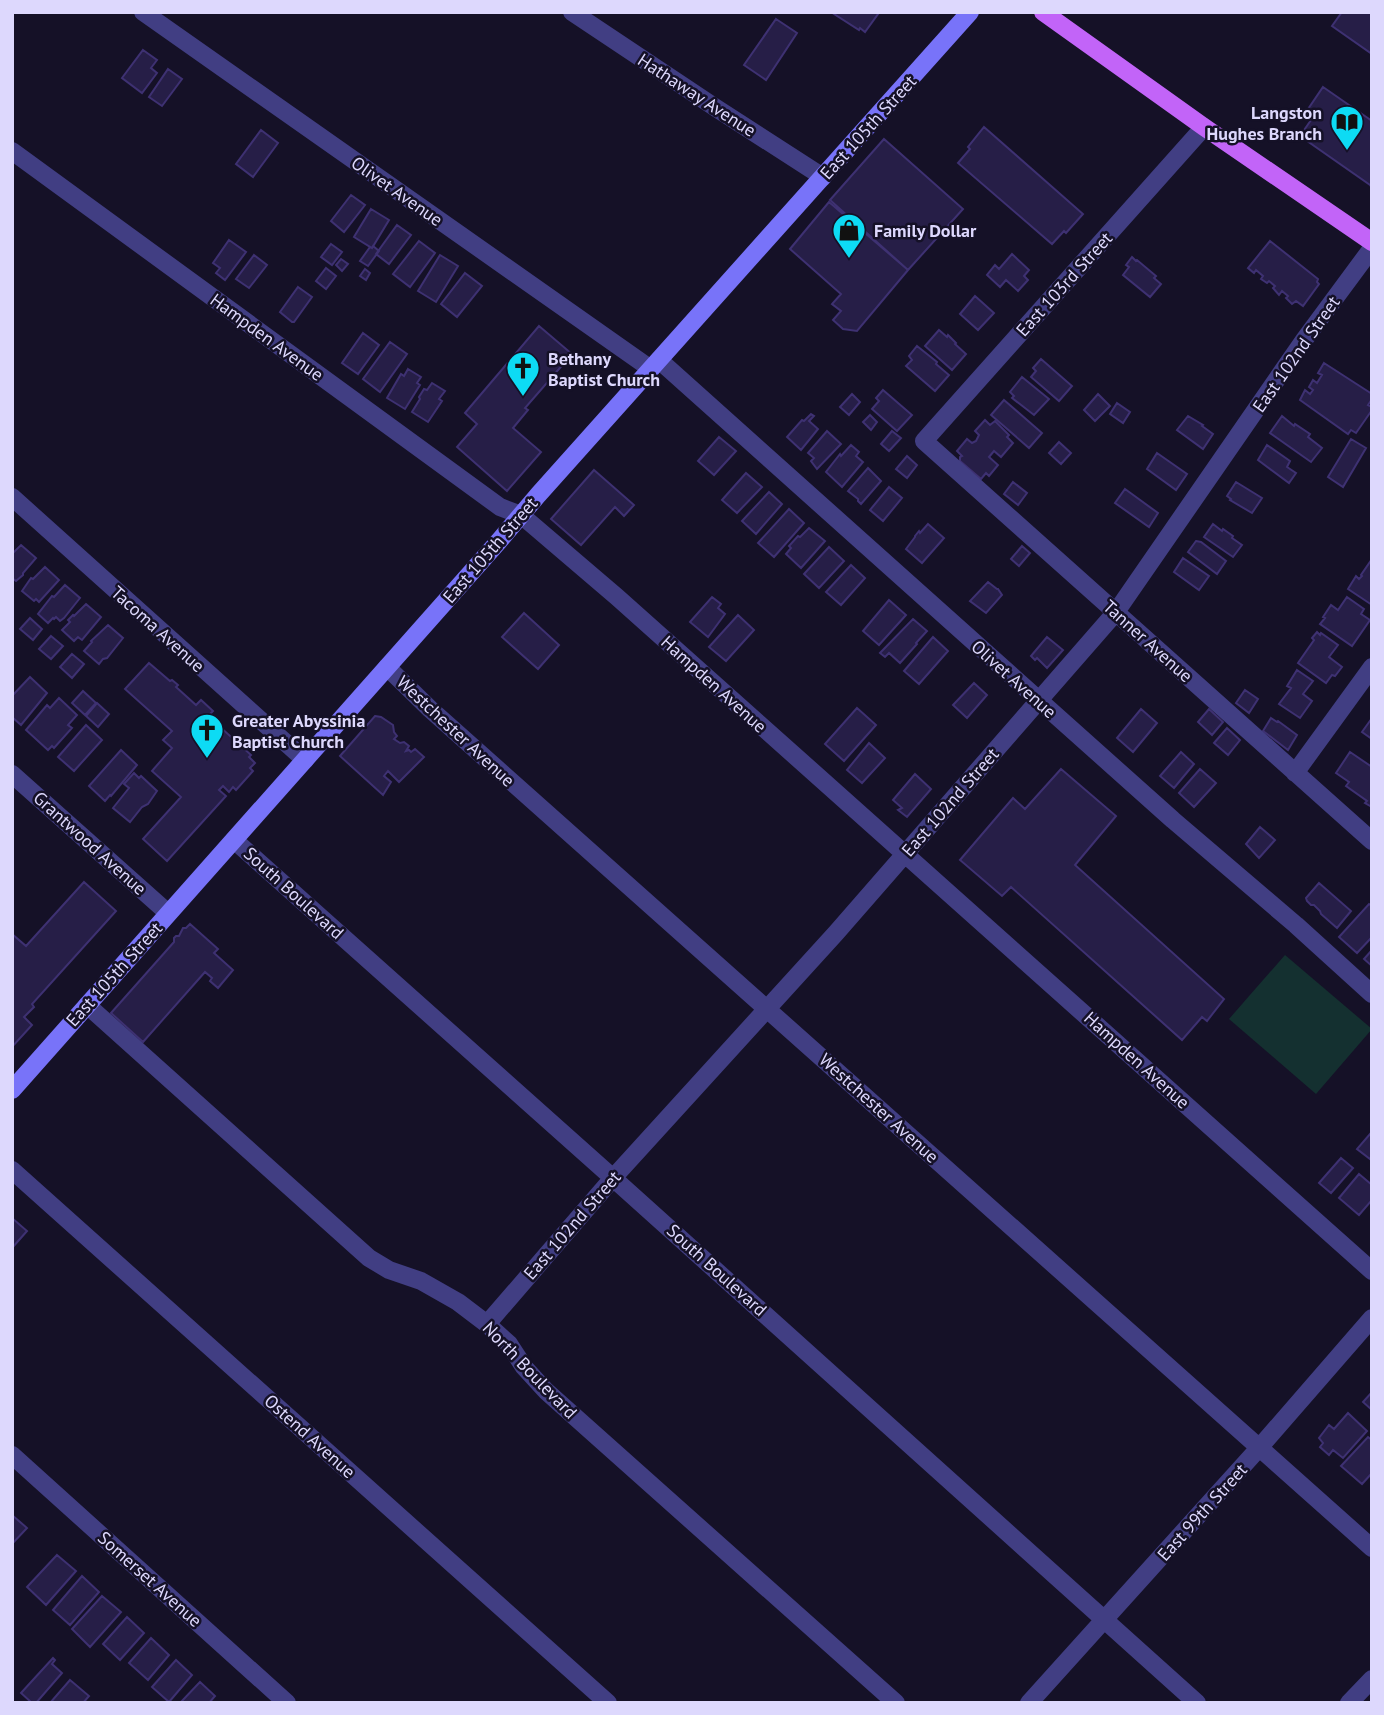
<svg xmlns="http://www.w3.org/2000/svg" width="1384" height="1715" font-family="'PT Sans',sans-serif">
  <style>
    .green { fill: #143030 }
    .building { fill: #261e47; stroke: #3e3172; stroke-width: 2 }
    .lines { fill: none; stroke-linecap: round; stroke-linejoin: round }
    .street { stroke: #413e83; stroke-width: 18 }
    .secondary { stroke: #7873f9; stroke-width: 18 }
    .primary { stroke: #c264f8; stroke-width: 18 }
    .labels { text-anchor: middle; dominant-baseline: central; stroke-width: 5; stroke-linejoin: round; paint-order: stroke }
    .street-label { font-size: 18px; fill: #ddd8fd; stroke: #151127 }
    .poi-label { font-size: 18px; font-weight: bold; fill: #ddd8fd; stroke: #151127; text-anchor: start }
  </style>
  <rect width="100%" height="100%" fill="#151127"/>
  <path class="green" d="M1285,955L1372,1029L1316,1094L1229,1019Z"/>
  <path class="building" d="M831,12H876L878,14L865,32L860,28L859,30Z
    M1342,12H1372V54L1332,26Z
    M776,19L797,33L766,80L744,65Z
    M143,50L157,60L151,68L157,73L142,93L122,78Z
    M168,69L182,79L162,106L149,97Z
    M1323,87L1372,121V188L1370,185L1300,136L1311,120L1304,115Z
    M984,127L1083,214L1066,233L1064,231L1052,244L958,163L970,149L968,147Z
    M261,130L278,143L253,177L236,164Z
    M884,139L963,209L908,270L830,200Z
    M351,195L365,205L344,232L331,221Z
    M829,202L908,270L857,331L843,329L833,320L841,311L832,304L841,294L790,249Z
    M371,209L389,220L372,248L354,237Z
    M397,225L411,235L389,264L376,254Z
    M229,240L246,252L225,280L216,273L220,268L213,263Z
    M419,241L435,253L410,287L393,274Z
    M1270,241L1318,279L1317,282L1319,284L1303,306L1296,301L1292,304L1286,298L1288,296L1282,291L1279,295L1273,288L1275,286L1269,281L1267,283L1261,279L1263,276L1256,270L1254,273L1248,268Z
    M331,244L342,252L332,265L321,257Z
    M373,246L379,251L368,266L360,261L370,247L372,248Z
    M1012,254L1029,270L1024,276L1028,280L1018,291L1006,280L1000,287L987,275L995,265L999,269Z
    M254,255L267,265L249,288L236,279Z
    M440,255L458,266L436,302L418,291Z
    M1132,257L1136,261L1137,260L1156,276L1154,278L1161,284L1150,297L1123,275L1129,267L1126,265Z
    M341,259L348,264L342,271L336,265Z
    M326,268L336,276L326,289L316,281Z
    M365,269L370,273L366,280L360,276Z
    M465,273L482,286L457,317L441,304Z
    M298,287L312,297L294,322H292L280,312Z
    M975,296L994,313L978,330L960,314Z
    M539,326L572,354L525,408L528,410L513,428L541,452L507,491L457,447L477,424L465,413Z
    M939,330L947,337L948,335L956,343L955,344L966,354L952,370L925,346Z
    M363,333L379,345L358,374L342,363Z
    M390,342L407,354L380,392L363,379Z
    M917,346L937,362L936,364L949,375L935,391L906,366L912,360L909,356Z
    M1041,359L1072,386L1059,401L1031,377L1036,371L1033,368Z
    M1324,363L1372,394V399L1368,405L1372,407V410L1356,433L1351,430L1348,434L1300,400L1305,390L1310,394L1313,390L1309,387L1313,380L1317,383L1322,375L1318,373Z
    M408,369L421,377L417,383L420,385L405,409L387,398L401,374L404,376Z
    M1022,377L1049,399L1034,415L1012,398L1014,396L1010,392Z
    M432,383L445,391L439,399L442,401L428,422L412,412L420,399L419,397L424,389L427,390Z
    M883,390L912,415L897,431L872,409L879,401L876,398Z
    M852,394L860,402L849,415L840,407Z
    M1098,394L1110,406L1095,421L1084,410Z
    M1004,400L1042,433L1029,448L991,415Z
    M1117,403L1130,412L1123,423L1110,414Z
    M811,414L814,416L809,421L818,429L801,450L787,437L802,420L804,421Z
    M870,415L877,422L871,430L863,422Z
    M1188,416L1203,425L1202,426L1213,434L1203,449L1177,430Z
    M1282,416L1294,426L1295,424L1310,434L1308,437L1322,448L1311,462L1270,433Z
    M985,420L990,425L995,421L1009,435L1007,437L1013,443L1001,457L994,451L989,457L998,465L989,476L986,473L981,479L960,461V457L962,456L957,451L967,439L972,443L976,441L979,435L975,431Z
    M827,431L841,444L817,469L811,461L814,458L808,453Z
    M892,431L901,438L889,451L881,444Z
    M719,437L736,451L714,475L698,461Z
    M1351,439L1366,448L1343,487L1328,477Z
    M1059,442L1071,453L1061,464L1049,453Z
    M851,445L859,452L856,456L863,462L842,487L826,472L840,454L841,456Z
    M1267,445L1290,461L1287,467L1296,473L1289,483L1258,460Z
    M1157,453L1187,474L1176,490L1147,469Z
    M907,456L917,465L907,478L896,469Z
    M868,468L881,481L861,504L858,501V499L848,491Z
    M594,470L634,505L624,516L615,507L581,545L551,519Z
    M746,473L762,487L737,513L722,500Z
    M1013,482L1027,493L1018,505L1004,494Z
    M1236,482L1262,498L1252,513L1230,500L1231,499L1227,496Z
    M889,487L902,498L883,521L870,510Z
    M1125,489L1158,513L1149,527L1115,503Z
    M769,492L782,504L756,534L742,521Z
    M789,509L804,523L774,557L758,543Z
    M928,524L944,538L922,563L906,549L915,537V536L919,531L920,533Z
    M1213,524L1222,531L1223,529L1233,536L1232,538L1242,545L1233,557L1204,537Z
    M809,528L825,541L801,568L786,554L791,548L789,546L798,536L800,537Z
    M1196,541L1201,542L1226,561L1217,574L1188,552Z
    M21,545L36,558L23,573V575L16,581L12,578V554Z
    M1022,546L1030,553L1019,566L1011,559Z
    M829,547L844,561L819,588L804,574Z
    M1183,558L1209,576L1199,590L1174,572Z
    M1372,559V605L1348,589L1356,576L1359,579L1362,576L1361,575Z
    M851,565L865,578L841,605L826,592Z
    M45,567L59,580L39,602L36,599L34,601L22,591L31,578L33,579Z
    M988,582L997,589H998L1002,595L986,613L970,601Z
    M65,585L80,598L64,618L60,621L56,617L54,619L53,618L48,623L38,614L52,596L54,597Z
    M712,597L721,604L718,608L725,614L708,637L690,622Z
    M1347,597L1364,609L1361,614L1370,620L1352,646L1320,624L1325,618L1323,617L1331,605L1338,610Z
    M889,600L906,615L879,645L863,631Z
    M86,604L101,617L82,640L78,637L74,641L62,630L70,622L68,620L73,615L74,616Z
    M524,613L559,645L538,669L502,637Z
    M738,615L754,630L726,661L709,647Z
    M30,618L42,629L33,640L20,629Z
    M913,619L927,631L916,643L917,644L900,663L889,653L885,657L880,653Z
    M108,625L123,638L107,658L103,659L99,664L84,651L92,642L91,641Z
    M1317,632L1320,635L1321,633L1338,645L1329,657L1342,667L1335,676L1332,675L1326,683L1298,663L1314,640L1312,638Z
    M51,636L63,646L51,659L39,649Z
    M933,637L948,651L919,684L904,671Z
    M1047,637L1063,650L1047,668L1037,658L1035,660L1031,656Z
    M72,654L84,664L72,678L60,667Z
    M149,663L170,681L172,680L178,685L176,687L196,705L201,700L213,711L208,716L251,755L249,757L255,763L250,768L253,771L236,790L233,787L229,792L223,786L219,790L226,796L167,861L143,839L181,797L152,771L172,748L163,740L172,731L125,689Z
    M1297,670L1313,681L1303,694L1312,701L1300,718L1279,704L1291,688L1287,686Z
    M30,677L47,693L21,725L12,717V696Z
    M974,683L987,695L967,718L953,705Z
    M1245,690L1258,699L1249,713L1236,703Z
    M83,691L96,703L85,715L72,703Z
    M59,698L77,715L68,725L72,728L54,748L52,746L48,750L26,730L47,705L50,708Z
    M97,703L109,714L98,727L86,716Z
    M857,708L876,725L844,761L825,744Z
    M1141,709L1157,723L1133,752L1117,738Z
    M1209,709L1223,722L1212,735L1198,722Z
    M375,716L381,717L393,725L394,732L397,736L394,739L400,743L404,742L409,746L406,751L409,750L411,752L415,749L424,757L399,782L388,771L384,776L391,782L383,795L340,756Z
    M1271,718L1277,722L1278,721L1297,735L1288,750L1263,731Z
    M1372,718V739L1362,732Z
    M86,725L102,740L74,771L58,757Z
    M1227,728L1240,740L1228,755L1214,743Z
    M869,743L885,758L862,783L847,770Z
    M121,750L137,765L111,796L110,795L105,801L89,786Z
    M1181,752L1194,764L1174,788L1160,776Z
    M1350,752L1372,767V807L1365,803L1367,801L1346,786L1349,782L1336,773Z
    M1061,769L1116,816L1075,865L1224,999L1207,1021L1202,1017L1182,1040L1011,887L1002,896L960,860L1013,798L1025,809Z
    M1200,769L1216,783L1194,807L1179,793Z
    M134,773L139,778L141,776L157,791L148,804L142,807L130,822L113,808L129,788L124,784Z
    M915,774L931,789L907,817L898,810L902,808L893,800Z
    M1260,827L1275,840L1259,858L1246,844Z
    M84,882L116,911L32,1004L34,1007L24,1017L32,1025L12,1047V934L26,946Z
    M1319,883L1351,911L1337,928L1321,914L1320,911L1314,905H1311L1307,901L1306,898Z
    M1369,904L1372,906V937L1357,953L1339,937Z
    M190,924L218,949L214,953L233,970L218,988L210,981L212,978L205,972L143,1042L111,1013L174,942V938L176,936H179L183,928H186Z
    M1372,950V966L1364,959Z
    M1370,1134L1372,1136V1156L1370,1159L1357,1149Z
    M1341,1158L1353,1168L1331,1193L1319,1183Z
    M1359,1174L1372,1185V1200L1359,1215L1339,1198Z
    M12,1218L27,1231L12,1248Z
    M1372,1392V1410L1363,1402Z
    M1348,1413L1367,1431L1343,1458L1333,1450L1329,1455L1320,1447L1323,1443L1319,1438L1329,1425L1334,1429Z
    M1368,1437L1372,1440V1473L1362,1484L1341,1466Z
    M12,1515L27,1528L12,1544Z
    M57,1555L76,1571L46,1605L27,1587Z
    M82,1576L99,1592L70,1625L53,1610Z
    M102,1596L121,1612L90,1647L72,1629Z
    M127,1617L144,1633L120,1660L103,1644Z
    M151,1638L169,1655L148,1680L129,1663Z
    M53,1658L55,1660L52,1664L62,1673L36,1703H32L21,1693Z
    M176,1660L192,1675L169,1702L152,1687Z
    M70,1680L89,1696L83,1703H50Z
    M200,1682L215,1696L209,1703H180Z"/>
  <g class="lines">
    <path class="street" d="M143,12L651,369
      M572,12L716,108L823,177
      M1204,127L924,441L1372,841
      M12,151L500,507L521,515L617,597L1372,1271
      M659,360L1051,711L1173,820L1296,925L1372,994
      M12,497L305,760
      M387,667L430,709L1372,1548
      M1295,773L1372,667
      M12,774L168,913
      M234,840L613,1178L1197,1703
      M87,1005L369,1258L389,1270L421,1281L458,1302L487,1324L509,1344L524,1367L546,1391L896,1703
      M12,1170L608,1703
      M487,1324L613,1178L836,933L1116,612L1304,340L1372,248
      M12,1455L287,1703
      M1029,1703L1259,1448L1372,1318
      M1349,1703L1372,1679"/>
    <path class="secondary" d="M12,1090L499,541L538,495L970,12"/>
    <path class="primary" d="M1043,12L1204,127L1372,242"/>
  </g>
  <defs>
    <symbol id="library-pin" viewBox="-11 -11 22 30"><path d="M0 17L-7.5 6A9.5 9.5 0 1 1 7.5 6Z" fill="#0ddbf4" stroke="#151127"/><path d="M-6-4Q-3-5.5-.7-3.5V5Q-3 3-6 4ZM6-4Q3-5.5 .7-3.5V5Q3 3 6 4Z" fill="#111"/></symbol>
    <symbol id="shop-pin" viewBox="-11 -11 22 30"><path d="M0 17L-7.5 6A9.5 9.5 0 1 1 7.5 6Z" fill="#0ddbf4" stroke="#151127"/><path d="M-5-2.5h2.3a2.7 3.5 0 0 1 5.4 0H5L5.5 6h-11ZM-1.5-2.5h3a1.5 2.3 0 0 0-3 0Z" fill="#111"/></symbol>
    <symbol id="church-pin" viewBox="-11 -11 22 30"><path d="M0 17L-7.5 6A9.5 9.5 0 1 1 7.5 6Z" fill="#0ddbf4" stroke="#151127"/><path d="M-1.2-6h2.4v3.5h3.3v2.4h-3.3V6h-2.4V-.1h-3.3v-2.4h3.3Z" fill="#111"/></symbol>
  </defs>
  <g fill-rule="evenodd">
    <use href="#library-pin" x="1328" y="103" width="38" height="52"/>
    <use href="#shop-pin" x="830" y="211" width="38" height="52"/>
    <use href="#church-pin" x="504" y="349" width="38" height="52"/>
    <use href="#church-pin" x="188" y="711" width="38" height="52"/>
  </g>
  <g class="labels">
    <g class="street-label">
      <text transform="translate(697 95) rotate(33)">Hathaway Avenue</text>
      <text transform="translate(868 127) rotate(-48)">East 105th Street</text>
      <text transform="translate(397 191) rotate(35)">Olivet Avenue</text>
      <text transform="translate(1064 284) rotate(-48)">East 103rd Street</text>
      <text transform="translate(267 337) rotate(36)">Hampden Avenue</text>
      <text transform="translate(1296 354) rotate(-55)">East 102nd Street</text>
      <text transform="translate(490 550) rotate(-49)">East 105th Street</text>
      <text transform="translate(158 629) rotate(42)">Tacoma Avenue</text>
      <text transform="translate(1148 641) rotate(42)">Tanner Avenue</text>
      <text transform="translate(1014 679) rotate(42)">Olivet Avenue</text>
      <text transform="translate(714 684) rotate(42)">Hampden Avenue</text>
      <text transform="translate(456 731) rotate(43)">Westchester Avenue</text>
      <text transform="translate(950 802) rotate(-49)">East 102nd Street</text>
      <text transform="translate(90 843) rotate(42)">Grantwood Avenue</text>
      <text transform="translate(294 893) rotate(42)">South Boulevard</text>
      <text transform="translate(114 974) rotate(-48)">East 105th Street</text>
      <text transform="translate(1137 1060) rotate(42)">Hampden Avenue</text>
      <text transform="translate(879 1108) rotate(42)">Westchester Avenue</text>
      <text transform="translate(572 1225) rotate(-49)">East 102nd Street</text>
      <text transform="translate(717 1270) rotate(42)">South Boulevard</text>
      <text transform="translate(530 1370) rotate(46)">North Boulevard</text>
      <text transform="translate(310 1436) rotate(42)">Ostend Avenue</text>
      <text transform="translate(1202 1512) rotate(-48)">East 99th Street</text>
      <text transform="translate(150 1579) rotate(42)">Somerset Avenue</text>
    </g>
    <g class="poi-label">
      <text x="1322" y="112" text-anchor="end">Langston<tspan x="1322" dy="21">Hughes Branch</tspan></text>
      <text x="874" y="230">Family Dollar</text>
      <text x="548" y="358">Bethany<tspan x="548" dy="21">Baptist Church</tspan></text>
      <text x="232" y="720">Greater Abyssinia<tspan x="232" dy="21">Baptist Church</tspan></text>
    </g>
  </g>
  <rect width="1384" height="1715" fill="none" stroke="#ddd8fd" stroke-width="28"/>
</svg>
